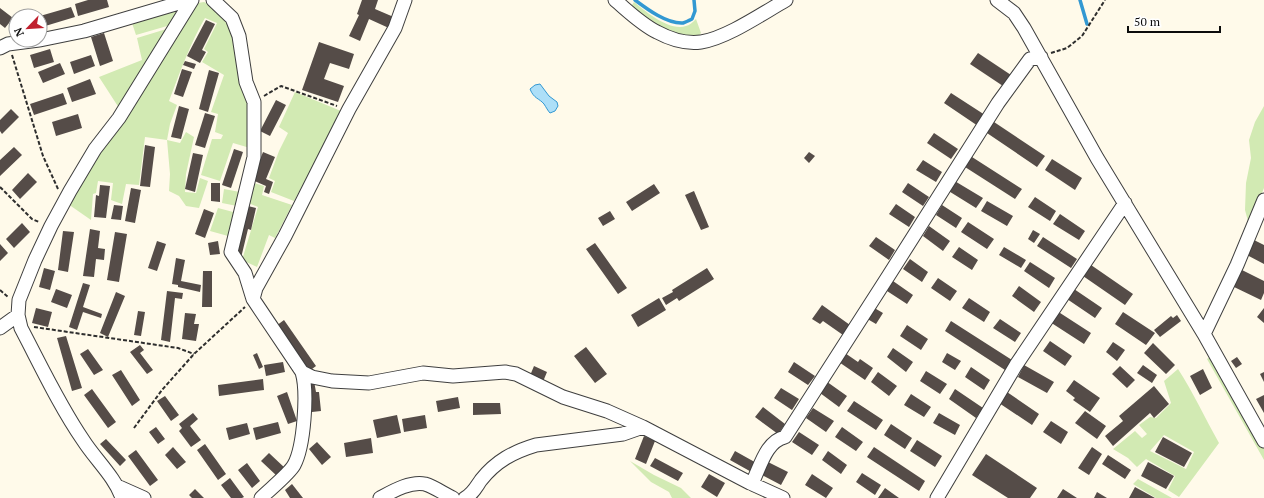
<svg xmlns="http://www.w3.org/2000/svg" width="1264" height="498" font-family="'PT Serif',serif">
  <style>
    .green { fill: #d2eab3; fill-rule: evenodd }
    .water { fill: #addff8; stroke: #3298d2 }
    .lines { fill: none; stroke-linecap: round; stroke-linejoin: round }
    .stream { stroke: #3298d2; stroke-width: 3.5 }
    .building { fill: #554c48 }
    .street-casing { stroke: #3f3f3f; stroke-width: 15 }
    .path { stroke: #2e2e2e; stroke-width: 2; stroke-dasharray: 4 2; stroke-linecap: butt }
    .street { stroke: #fff; stroke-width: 13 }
  </style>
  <rect width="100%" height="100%" fill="#fffaea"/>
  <path class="green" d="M204,2L215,7L231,27L251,104L250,148L233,143L220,181L201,175L212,139H221L223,135L215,132L218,114L211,112L224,75L202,62L208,52L204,49L217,23L205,18C190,44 180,72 169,101L177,105L170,124L167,140L180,143L186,132L194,137L186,174L185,192L196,193L200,178L208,181L199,208L186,206L179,196L169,191L170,174L167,140L145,137L139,185L126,184L122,204L111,200L113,183L98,181L96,193L93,194L91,220L68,204L94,162L128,117L163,56L181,31L198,3Z
    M634,2C645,11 670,32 686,26C690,25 693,22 696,19L701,33L697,38H683L660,28L630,8Z
    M188,3L174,24L136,35L131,20Z
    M173,27L119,108L99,77L142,60L137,38Z
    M295,92L341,111L325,149L312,168L294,201L271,192L275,181L269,178L279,151L288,133L279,127Z
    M1264,106V188L1249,225L1245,210L1246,183L1251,158L1249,140L1255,122Z
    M251,182L264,186L262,195L292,205L275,238L269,235L257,267L242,260L258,207L246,202Z
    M224,189L240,192L237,206L222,203Z
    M218,208L237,213L228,236L210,231Z
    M1212,355L1264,448V460L1207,359Z
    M1178,369C1193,392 1205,418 1219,443L1179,497L1168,490L1175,476L1146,459L1137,467L1128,458L1113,449L1135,431L1142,438L1147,434L1139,425L1150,417L1156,418L1171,403L1164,381ZM1164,435L1194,452L1186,469L1150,451Z
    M630,461L654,475L681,488L691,498H672L669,492L651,482Z
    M1138,479L1172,498H1156L1133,484Z"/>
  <path class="water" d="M540,84L549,96L557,102L558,106L555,111L550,113C548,111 546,107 544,104C539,98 534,99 530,89L535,85Z"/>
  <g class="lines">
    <path class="stream" d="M635,0C647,9 667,24 683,23C686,22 690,20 692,19L695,11L694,0
      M1080,0L1087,24"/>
  </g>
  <path class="building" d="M88,0H107L109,7L78,16L75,4Z
    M362,0H378L375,9L396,18L391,29L369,19L360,41L349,36L359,15L357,14Z
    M71,7L75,17L42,27L40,16Z
    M0,8L13,18L5,28L0,24Z
    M206,20L215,24L202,50L206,52L200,63L187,56Z
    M104,33L113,61L100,66L91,37Z
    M319,42L354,54L349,69L330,63L324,79L344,86L338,102L302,90Z
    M50,49L54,62L34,68L30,55Z
    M978,53L1011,75L1003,86L970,64Z
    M91,55L95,66L74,74L70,62Z
    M185,61L196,64L194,69L183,65Z
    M60,63L65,74L43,83L38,72Z
    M182,69L192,72L183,97L174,94Z
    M209,70L219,73L208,112L199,109Z
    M90,79L96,94L72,102L67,88Z
    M63,93L67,104L34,115L30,104Z
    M951,93L985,115L978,126L944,103Z
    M276,100L286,105L270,136L260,131Z
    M179,106L189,109L181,139L171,137Z
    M11,109L19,117L2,134L0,131V120Z
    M205,113L215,116L205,148L195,145Z
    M78,114L82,128L56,136L52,122Z
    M991,120L1045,156L1037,167L984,131Z
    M934,133L958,149L951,159L927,143Z
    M145,145L155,147L150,187L140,186Z
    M14,147L22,155L0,176V160Z
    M234,149L243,152L231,188L222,185Z
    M263,152L275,157L266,179L273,182L269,194L264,192L266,186L252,180Z
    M809,152L815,156L809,163L804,158Z
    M193,153L203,155L195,192L185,189Z
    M972,157L1022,189L1015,199L965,167Z
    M1052,159L1082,178L1075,190L1045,170Z
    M923,160L942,172L936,182L916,170Z
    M28,173L37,182L20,199L12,190Z
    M953,180L983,198L976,208L947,190Z
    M211,183H220V202L211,201Z
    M908,183L929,197L923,206L902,192Z
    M654,184L660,193L632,211L626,202Z
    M100,185L110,186L106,218L94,217L96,195L99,196Z
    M131,188L141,190L135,223L125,221Z
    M694,191L709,227L701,230L685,195Z
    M1035,197L1056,211L1050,221L1028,207Z
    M987,201L1013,216L1007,226L981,211Z
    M896,204L915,217L909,227L889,214Z
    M114,205L123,206L121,220L111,219Z
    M244,205L256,208L251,230L248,229L241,258L232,256Z
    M942,205L962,218L956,228L936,215Z
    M204,209L214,213L205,238L195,234Z
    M610,211L615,219L603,226L598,218Z
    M1060,214L1085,231L1079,240L1053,224Z
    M968,222L994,239L987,249L961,232Z
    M22,223L30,232L14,248L6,239Z
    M929,226L950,241L943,251L923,236Z
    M90,229L100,231L98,248L105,249L104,260L96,259L94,277L83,276Z
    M1033,230L1040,234L1034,243L1028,239Z
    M63,231L74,232L68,272L58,270Z
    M115,232L127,234L119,282L107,280Z
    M876,237L895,250L889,260L869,246Z
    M1043,237L1077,259L1071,268L1037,246Z
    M1252,239L1264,245V264L1245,254Z
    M157,241L166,244L157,271L148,268Z
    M218,241L220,254L210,255L208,243Z
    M595,243L627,288L618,294L586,249Z
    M0,244L8,253L0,261Z
    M959,247L978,260L972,270L952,257Z
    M1004,247L1026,260L1021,268L999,255Z
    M176,258L185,260L181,281L201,285L200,292L178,287V285L172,284Z
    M910,259L928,272L922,282L903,269Z
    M1030,262L1055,278L1049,288L1024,271Z
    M1091,265L1133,294L1125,305L1083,276Z
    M44,268L55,271L50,290L39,287Z
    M707,268L714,279L679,301L677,298L666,305L662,298L673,292L672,290Z
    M1240,269L1264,281V293L1261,300L1232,286Z
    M203,271H212V307H202Z
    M938,278L957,291L950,301L931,288Z
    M893,281L913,295L907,304L887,291Z
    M83,283L90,285L83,307L102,314L101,318L83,312L77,330L69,327Z
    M1019,286L1041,302L1034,312L1012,296Z
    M56,289L72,295L67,308L51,302Z
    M1074,289L1102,308L1095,318L1067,299Z
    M167,291L183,293L182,299L175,298L170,342L161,340Z
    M116,292L125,296L108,337L100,333Z
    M659,298L666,310L638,327L631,315Z
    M969,298L990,312L984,322L962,308Z
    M822,305L850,325L843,335L823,321L820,324L812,319Z
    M871,306L883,313L876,324L864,317Z
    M36,308L52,312L48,327L32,323Z
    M1264,308V323L1257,317Z
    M138,311L145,312L141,336L134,335Z
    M1057,311L1091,333L1084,344L1050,322Z
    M1123,312L1155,333L1146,345L1115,324Z
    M185,313L196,314L194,324H199L196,341L182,339Z
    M1177,315L1181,321L1160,337L1154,330L1171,316L1173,318Z
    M1000,319L1021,333L1015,342L993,328Z
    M284,320L316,366L308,372L276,326Z
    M951,321L1012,360L1005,370L945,331Z
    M907,325L928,339L921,350L900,336Z
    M66,336L82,388L72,391L57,338Z
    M1050,341L1072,356L1065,366L1043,351Z
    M1113,342L1125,350L1117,361L1106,352Z
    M1153,343L1175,365L1166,374L1144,353Z
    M140,345L144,350L140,353L153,370L147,374L130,352Z
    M586,347L607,374L595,383L574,356Z
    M893,348L913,362L906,372L887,357Z
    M88,349L103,370L94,375L80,354Z
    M842,351L858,362L860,359L873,368L865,380L836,360Z
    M257,353L263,367L259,369L253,355Z
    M947,353L961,361L955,370L942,362Z
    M1237,357L1242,364L1236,368L1231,361Z
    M283,362L285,372L266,376L264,365Z
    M794,362L815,376L808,385L788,372Z
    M1024,365L1054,382L1047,393L1018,377Z
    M1143,365L1157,375L1152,383L1137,373Z
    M534,366L547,372L542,384L529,378Z
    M1120,366L1135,380L1127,388L1112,374Z
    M971,367L990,380L984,390L965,377Z
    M1203,369L1212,388L1200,395L1190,376Z
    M121,370L140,400L132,406L112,375Z
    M926,371L947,384L940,394L920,381Z
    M878,372L897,386L889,396L871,382Z
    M1264,372V382L1260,374Z
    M263,379L264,390L219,396L218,385Z
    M823,379L847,396L839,407L816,390Z
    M1074,380L1100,398L1090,412L1073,400L1075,398L1066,391Z
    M309,381H314L316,392H319L321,411L312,412Z
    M1154,386L1169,404L1154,418L1150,413L1113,446L1105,436L1123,421L1119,416Z
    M781,388L799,399L792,410L774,398Z
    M92,389L116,422L108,428L84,395Z
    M955,389L983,408L976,418L949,399Z
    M287,392L297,421L288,424L277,396Z
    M1007,392L1039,414L1032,425L999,403Z
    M911,394L931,407L924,417L904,405Z
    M1264,395V413L1256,399Z
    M165,396L179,415L171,421L157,401Z
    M458,397L460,408L438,412L436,401Z
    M854,401L883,420L876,430L847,411Z
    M473,403H500L501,414L473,415Z
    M763,407L785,424L778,434L755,417Z
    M813,408L834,421L826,432L806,418Z
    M1085,411L1106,426L1097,439L1075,423Z
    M193,413L198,419L190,426L201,440L191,447L179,431L182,428L179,424Z
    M939,413L960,425L955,435L933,423Z
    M397,415L401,433L377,438L373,420Z
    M425,415L427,428L404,432L402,419Z
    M1051,421L1068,432L1061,444L1043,432Z
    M278,422L281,433L256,440L253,428Z
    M247,423L250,434L229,440L226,428Z
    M891,424L912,438L905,449L884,435Z
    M156,427L165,439L158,444L149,432Z
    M842,427L863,442L856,451L835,437Z
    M799,432L819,445L812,455L792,442Z
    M644,436L655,441L646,464L635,459Z
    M1163,437L1192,453L1184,467L1155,452Z
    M371,438L373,453L346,457L344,443Z
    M106,439L126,460L120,466L100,444Z
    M917,440L942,456L935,467L910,451Z
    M317,442L331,457L322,465L309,449Z
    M205,444L226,474L218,480L197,450Z
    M173,447L186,462L177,469L165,455Z
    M874,447L925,481L919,491L867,457Z
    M1092,447L1102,454L1089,475L1078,468Z
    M136,450L158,480L150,486L128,456Z
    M735,451L760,465L755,474L730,460Z
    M828,451L847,465L841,474L822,460Z
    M269,453L286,469L278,477L261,461Z
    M986,454L1037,488L1030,498H1008L972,475Z
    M1108,455L1131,470L1125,479L1102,464Z
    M655,458L683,473L678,481L650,466Z
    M766,461L788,472L781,485L760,474Z
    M1148,462L1174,476L1166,489L1141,476Z
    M247,463L260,481L252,488L238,470Z
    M862,473L881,485L875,495L856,482Z
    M709,474L725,483L717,497L701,487Z
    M812,474L833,488L826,498L805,485Z
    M230,478L244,497L242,498H231L221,485Z
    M292,484L303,498H290L285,490Z
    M1135,487L1155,498H1129Z
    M885,488L899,498H878Z
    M195,489L204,498H192L189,495Z
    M1063,489L1077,498H1057Z
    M1097,492L1107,498H1094Z"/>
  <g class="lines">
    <defs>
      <path id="street" d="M213,0L232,18L239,36L246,82L254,102V157L231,252L245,273L253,299L302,372C308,392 304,447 294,465C289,474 269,490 261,498
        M615,0C628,11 641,24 657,32C670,39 686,44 701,42C727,38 763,13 786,0
        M997,0L1014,13L1024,28L1097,158L1204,334L1264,441
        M40,40L84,31L189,0
        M0,48L8,44L39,40
        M253,299L256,288L285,236L349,109L395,28L405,0
        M0,328L18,315
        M1204,334L1237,265L1264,200
        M302,372L312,377L332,381L369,383L423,373L453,376L505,372L516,374L563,397L607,411L643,427
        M750,483L754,479C761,464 767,441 785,437L889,275L998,103L1030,59L1041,57
        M117,486L144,498
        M122,498C115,477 95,459 83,440C59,405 41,366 21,328L18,315L19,300L35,260L51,226L70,191L95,149L119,118L192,0
        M380,498C393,491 410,481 425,484C435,487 444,494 453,498
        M465,498C473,494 476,487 481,480C496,461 513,452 536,445L623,434L643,427L750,483L783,498
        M937,498L1016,365L1125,203"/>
    </defs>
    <use href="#street" class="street-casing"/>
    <path class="path" d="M1051,53L1067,48L1082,36L1105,0
      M12,55L43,156L58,189
      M264,96L281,86L337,106
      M0,187L32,219L39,222
      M0,290L8,297
      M34,327L178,348L194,354
      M134,428L162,390L194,354L245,307"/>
    <use href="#street" class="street"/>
  </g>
  <g transform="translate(28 28) rotate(245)"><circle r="19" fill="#ffffff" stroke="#9e9e9e"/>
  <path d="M0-3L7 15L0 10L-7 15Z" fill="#c0202e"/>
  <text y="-6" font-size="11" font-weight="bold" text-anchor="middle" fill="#0c0c0c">N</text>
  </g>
  <path d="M1128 26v6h92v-6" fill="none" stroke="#0c0c0c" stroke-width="2"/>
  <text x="1134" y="26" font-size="12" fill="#0c0c0c" stroke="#ffffff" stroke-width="3" paint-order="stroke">50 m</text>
</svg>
